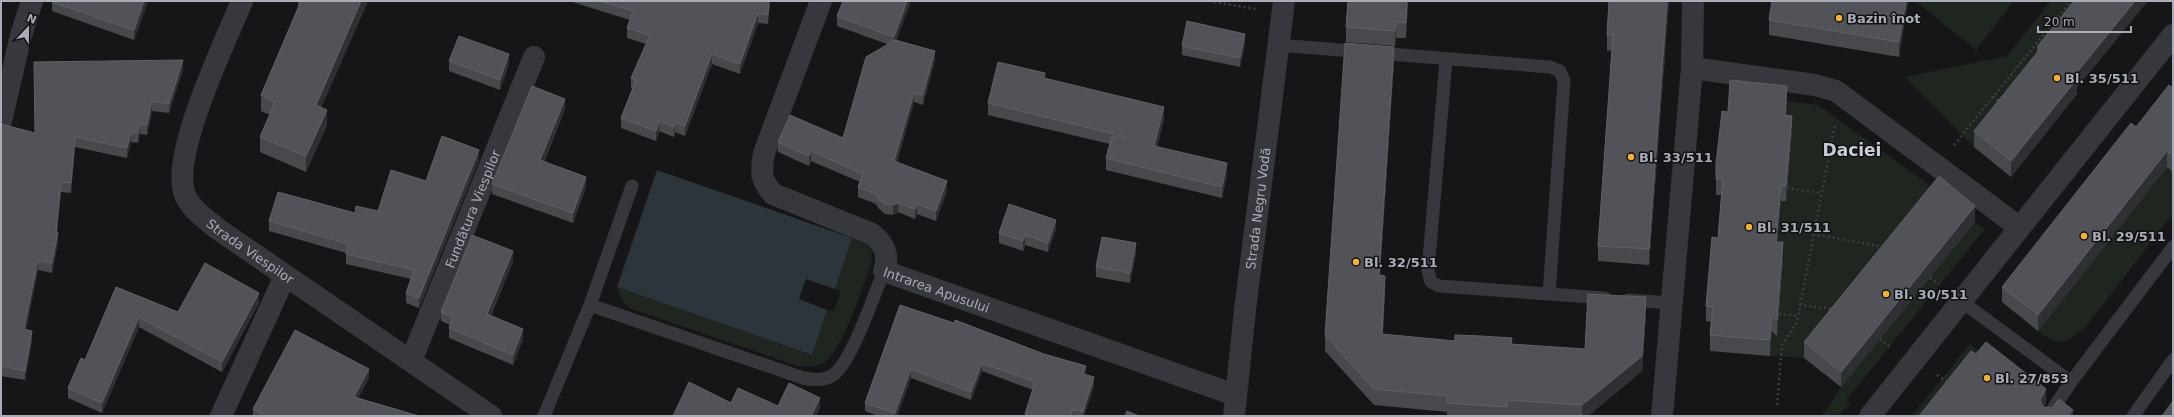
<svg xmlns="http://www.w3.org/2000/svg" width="2174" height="417" font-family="'DejaVu Sans',sans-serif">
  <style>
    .green { fill: #1e261f }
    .water { fill: #2c353c }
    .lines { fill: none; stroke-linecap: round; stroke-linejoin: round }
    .path { stroke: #3d3f44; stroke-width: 2.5; stroke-dasharray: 2 3; stroke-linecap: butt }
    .service { stroke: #37383d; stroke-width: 13 }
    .minor { stroke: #37383d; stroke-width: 22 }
    .wall { fill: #47494d }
    .shaded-wall { fill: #2f3033 }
    .building { fill: #525359; stroke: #5f6168 }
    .poi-dot { fill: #f2b134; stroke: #111113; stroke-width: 1.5 }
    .labels { text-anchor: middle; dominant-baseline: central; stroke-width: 3; stroke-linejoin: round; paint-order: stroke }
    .poi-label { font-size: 13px; font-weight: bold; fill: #a8adb8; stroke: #111113; text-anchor: start }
    .street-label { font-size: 13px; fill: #a8adb8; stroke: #111113 }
    .district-label { font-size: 17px; font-weight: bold; fill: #c9ccd4; stroke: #111113 }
  </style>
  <rect width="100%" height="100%" fill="#161618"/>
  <path class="green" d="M1915,1H2014L1976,50Z
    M2051,1H2087L2040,65L1974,147L1905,77L2007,56Z
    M1787,101L1818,105L1939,192L1804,358L1770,356L1771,328H1777L1783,258L1776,257L1781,201H1786L1792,132L1785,131Z
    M2167,167L2173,172V214L2084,329C2063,343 2060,348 2038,331Z
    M1975,222L1985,229L1847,399L1850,404L1839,414L1822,416L1841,387Z
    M852,238L866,244L872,252L871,264C862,288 844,347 825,362C817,368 807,367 798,366L629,308L621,298L617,287L812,355L827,310L834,311L841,291L835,289Z
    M1970,344L1986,357L1939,416H1912Z"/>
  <path class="water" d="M657,170L852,238L835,289L806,279L799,299L827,310L812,355L617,287Z"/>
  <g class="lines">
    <path class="path" d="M1209,1L1256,9
      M1993,96L2001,103
      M1954,145L2071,1
      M1787,188L1821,193
      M1813,234L1884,247
      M1930,278L1939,284
      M1799,305L1834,309
      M1779,314L1797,316
      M1880,339L1890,347
      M1937,375L1949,383
      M1777,405L1782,345L1797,322L1835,124"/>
    <path class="service" d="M1278,45L1550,67L1560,71L1564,81L1549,294
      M1446,60L1428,271L1431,282L1439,286L1605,298
      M1628,300L1671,303
      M1961,301L2071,382
      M590,305L632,186
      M544,416L590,305L803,378C814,380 824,381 833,375C852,362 874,294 884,271
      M2048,416L2071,382L2173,247
      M2133,416L2173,360"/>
    <g class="minor">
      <path id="s1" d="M242,1C225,42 172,152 184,192C188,207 207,220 219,230L491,416"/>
      <path id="s2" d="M821,1L764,153C761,172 760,179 773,194L872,234C884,244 890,255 884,271L1235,395"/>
      <path d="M1692,68L1815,85L1836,91L2019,227"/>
      <path d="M1,121L21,35L32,1"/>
      <path id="s3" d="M411,361L534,57"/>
      <path d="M221,416L285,276"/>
      <path id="s4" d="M1234,416L1245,310L1284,1"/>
      <path d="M1662,416L1692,68L1693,1"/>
      <path d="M1870,416L2173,35"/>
    </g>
  </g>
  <path class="wall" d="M148,1L134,40L52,11V2Z
    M298,1H368L321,107L327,125L306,172L260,152V137L270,115L261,111V95L298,8Z
    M569,1H770L768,24L758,23L740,74L712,64L685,136L675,132L674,137L659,131L656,141L621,128V118L633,88H631V78L646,44L627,38V28L630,20Z
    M910,1V4L896,40L935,60L923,105L914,102L897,162L947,191L936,221L917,214L915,219L898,212L893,215L885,214L878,208L876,204L858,197V187L860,182L811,161L809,166L778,152V142L843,138L887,44L837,26V16Z
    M1348,1H1408L1406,38H1396L1395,46L1346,42V27Z
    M1609,1H1669L1649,265L1598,261V246L1612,50L1607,51V35Z
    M1772,1H1908L1899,57L1769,35V20Z
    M2074,1L2077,94L2011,177L1974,147V131L2037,53V47Z
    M1245,44L1240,67L1182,55V46Z
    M449,61L509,64L500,90L449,71Z
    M1394,62L1380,275L1385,291L1383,334L1455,341L1585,349L1646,313L1642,371L1588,416H1447V412L1374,405L1325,351V335Z
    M183,70L169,113L152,111L147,135L140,134L138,143L131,142L127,158L75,147L71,193L61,192L57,232L58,242L52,273L38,270L26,330L32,341L25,380L1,376V124L35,133Z
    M1045,79L1164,119L1157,147L1227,175L1222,198L1106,170V158L1110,144L988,115V103Z
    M2173,88V172L2167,167L2038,331L2002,302V287L2136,127Z
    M1787,101L1786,115L1792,132L1786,201H1781L1777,242L1783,258L1777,336L1771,331L1770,356L1710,351V335L1711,322L1706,321V306L1718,238L1721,195H1716V164L1728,112Z
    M565,109L544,162L586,187L573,223L492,194V184Z
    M479,160L419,308L406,303V293L411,279L346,264V253L269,231V221L378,211L426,181Z
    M1975,222L1841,387L1804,358V342Z
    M1056,229L1048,252L1025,245L1023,251L999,243V233Z
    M1136,253L1130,283L1096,277V267Z
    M513,261L491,316L523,339L513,365L449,338V328L450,325L441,321V312Z
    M116,287L178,312L259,303L222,372L139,327L102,413L68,398V388L85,360Z
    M954,323L1086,374V375L1094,386L1084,416H1025V414L1033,390L982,371L971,400L911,378L897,416H878L865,411V403Z
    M369,378L358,398L419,416H253V409Z"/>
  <path class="shaded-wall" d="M144,1H148L134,40V30Z
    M361,1H368L316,120V105Z
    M769,1H770L768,24V15Z
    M907,1H910V4L894,47V37Z
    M1407,1H1408L1406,38V23Z
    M1667,1H1669L1649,265V249Z
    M1906,1H1908L1899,57V42Z
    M2135,1H2148L2077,88V94L2011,177V161L2074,76Z
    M758,13V23L740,74V64Z
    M1396,22V38L1395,46V31Z
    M1245,34V44L1240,67V58Z
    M1394,47V62L1379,291V275Z
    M935,51V60L923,105V95Z
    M509,54V64L500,90V80Z
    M712,54V64L685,136V126Z
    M183,60V70L169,113V104Z
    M1787,86V101L1785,131V115Z
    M914,93V102L894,171V161Z
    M565,99V109L540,170V160Z
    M152,101V111L147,135V125Z
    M1164,107V119L1154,158V146Z
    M327,110V125L306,172V156Z
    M1792,116V132L1786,201V186Z
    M659,121V131L656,141V131Z
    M675,122V132L674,137V127Z
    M140,124V134L138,143V133Z
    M131,133V142L127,158V148Z
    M75,137V147L71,193V183Z
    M479,150V160L419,308V298Z
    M811,151V161L809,166V156Z
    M2167,151V167L2038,331V315Z
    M1227,163V175L1222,198V187Z
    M586,177V187L573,223V213Z
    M947,181V191L936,221V211Z
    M61,182V192L56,240L58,232V242L52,273V263L56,232Z
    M1781,185V201L1776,257V242Z
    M898,203V212L893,215V205Z
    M917,204V214L915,219V209Z
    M1975,206V222L1841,387V372Z
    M1056,220V229L1048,252V243Z
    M1025,235V245L1023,251V241Z
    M1783,242V258L1777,336V320Z
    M1136,243V253L1130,283V273Z
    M513,251V261L487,324V314Z
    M38,260V270L24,339V329Z
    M1385,276V291L1382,349V334Z
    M259,293V303L222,372V362Z
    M1646,297V313L1642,371L1588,416H1582V405Z
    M1771,316V331L1770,356V340Z
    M139,317V327L102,413V403Z
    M523,329V339L513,365V355Z
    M32,331V341L25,380V371Z
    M982,363V371L971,400V392Z
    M1086,366V374L1083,383V374Z
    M369,369V378L354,407V397Z
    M911,369V378L897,416H895V413Z
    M1094,377V386L1084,416H1083V412Z
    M2046,389V404L2040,415V400Z
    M820,398V408L816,416H811Z
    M1073,409V416H1071Z
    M2073,410V416H2068Z"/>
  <path class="building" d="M52,1H144L134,30L52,2Z
    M301,1H361L316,105L327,110L306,156L260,137L275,102L261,95Z
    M600,1H769L768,15L758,13L740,64L712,54L685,126L675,122L674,127L659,121L656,131L621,118L636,80L631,78L650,35L627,28L633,11Z
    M843,1H907L894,37L837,16Z
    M1348,1H1407L1406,23L1396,22L1395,31L1346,27Z
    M1609,1H1667L1649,249L1598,246L1613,35H1607Z
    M1772,1H1906L1899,42L1769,20Z
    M2074,1H2135L2074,76L2077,79L2011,161L1974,131L2040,49L2037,47Z
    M1187,21L1245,34L1240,58L1182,46Z
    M459,36L509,54L500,80L449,61Z
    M895,40L935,51L923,95L914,93L894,161L947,181L936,211L917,204L915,209L898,203L893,205L885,204L878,199L876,194L858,187L863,174L811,151L809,156L778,142L790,115L843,138L866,57Z
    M1345,43L1394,47L1379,275L1385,276L1382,334L1455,341V335L1481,336L1512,338L1511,344L1585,349L1588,294L1646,297L1642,356L1582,405L1507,400V407L1447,403V396L1374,389L1325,335Z
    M183,60L169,104L152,101L147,125L140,124L138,133H131L127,148L75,137L71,183L61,182L56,232H58L52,263L38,260L24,329L32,331L25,371L1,366V124L35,133L34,62Z
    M998,62L1045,73L1044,78L1164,107L1154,146L1227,163L1222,187L1106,158L1112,136L1126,139V137L988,103Z
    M1730,80L1787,86L1785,115L1792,116L1786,186L1781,185L1776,242H1783L1777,320L1771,316L1770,340L1710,335L1713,307L1706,306L1712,237L1718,238L1723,179H1716V164L1722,111L1728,112Z
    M2169,85L2173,88V156L2167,151L2038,315L2002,287L2131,123L2136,127Z
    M532,86L565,99L540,160L586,177L573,213L492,184Z
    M442,136L479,150L419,298L406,293L414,270L346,254L348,244L269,221L278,192L355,213L356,206L378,211L391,170L426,181Z
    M1939,176L1975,206L1841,372L1804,342Z
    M1009,204L1056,220L1048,243L1025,235L1023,241L999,233Z
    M472,235L513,251L487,314L523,329L513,355L449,328L453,317L441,312Z
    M1102,237L1136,243L1130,273L1096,267Z
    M205,263L259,293L222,362L139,317L102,403L68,388L81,358L85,360L116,287L178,312Z
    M900,305L954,323L955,320L1044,354L1086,366L1083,374L1094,377L1083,412L1073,409L1071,416H1031L1025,414L1035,382L982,363L971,392L911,369L895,413L865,403Z
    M295,330L369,369L354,397L419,416H261L262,414L253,409Z
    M1986,342L2046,389L2040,400L2043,407L2052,408L2059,399L2073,410L2068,416H1919L1971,351L1976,354Z
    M689,382L731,403L738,388L778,406L789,383L820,398L811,416H673Z
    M2173,401V416H2162Z
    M1127,411L1139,416H1125Z"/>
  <g class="poi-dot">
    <circle cx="1839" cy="18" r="4"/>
    <circle cx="2057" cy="78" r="4"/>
    <circle cx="1631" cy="157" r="4"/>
    <circle cx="1749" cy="227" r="4"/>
    <circle cx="2084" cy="236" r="4"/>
    <circle cx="1356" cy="262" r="4"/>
    <circle cx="1886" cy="294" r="4"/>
    <circle cx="1987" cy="378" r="4"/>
  </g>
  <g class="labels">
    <g class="poi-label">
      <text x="1847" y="18">Bazin înot</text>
      <text x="2065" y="78">Bl. 35/511</text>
      <text x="1639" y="157">Bl. 33/511</text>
      <text x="1757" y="227">Bl. 31/511</text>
      <text x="2092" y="236">Bl. 29/511</text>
      <text x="1364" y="262">Bl. 32/511</text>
      <text x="1894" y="294">Bl. 30/511</text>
      <text x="1995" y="378">Bl. 27/853</text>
    </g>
    <g class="street-label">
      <text stroke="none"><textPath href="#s4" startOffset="209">Strada Negru Vodă</textPath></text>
      <text stroke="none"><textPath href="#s3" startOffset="164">Fundătura Viespilor</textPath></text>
      <text stroke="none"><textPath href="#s1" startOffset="292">Strada Viespilor</textPath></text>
      <text stroke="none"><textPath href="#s2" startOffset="411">Intrarea Apusului</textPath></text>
    </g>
    <g class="district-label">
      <text x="1852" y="150">Daciei</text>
    </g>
  </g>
  <rect width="2174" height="417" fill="none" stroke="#a8adb8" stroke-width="4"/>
  <g transform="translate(28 28) rotate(22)" stroke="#111113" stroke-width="3" paint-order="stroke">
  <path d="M0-3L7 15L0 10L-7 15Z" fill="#a8adb8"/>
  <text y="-6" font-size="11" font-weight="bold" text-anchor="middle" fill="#a8adb8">N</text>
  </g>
  <path d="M2038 26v6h93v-6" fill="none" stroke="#a8adb8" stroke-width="2"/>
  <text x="2044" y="26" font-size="12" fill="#a8adb8" stroke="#111113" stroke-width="3" paint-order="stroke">20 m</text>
</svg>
